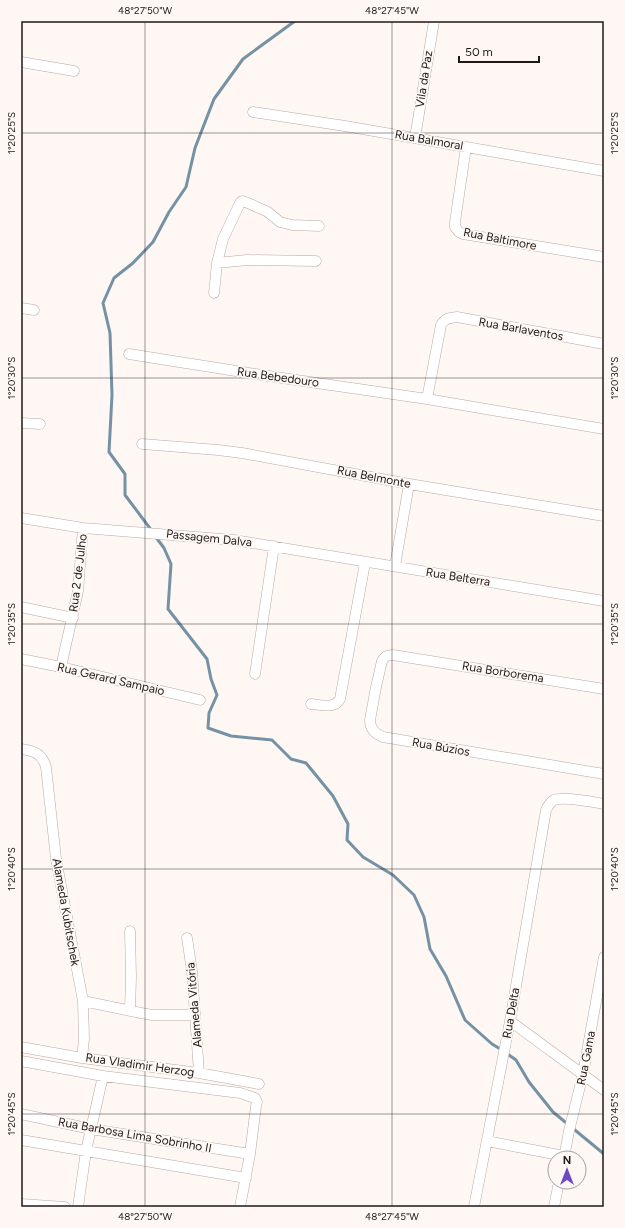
<svg xmlns="http://www.w3.org/2000/svg" width="625" height="1228" font-family="Figtree,sans-serif">
  <style>
    .lines { fill: none; stroke-linecap: round; stroke-linejoin: round }
    .stream { stroke: #7592a5; stroke-width: 3 }
    .street-casing { stroke: #b8a9a3; stroke-width: 11 }
    .street { stroke: #fff; stroke-width: 10 }
    .ticks { fill: none; stroke: #1f1917; stroke-width: 1; stroke-opacity: 0.45 }
    .labels { text-anchor: middle; dominant-baseline: central; stroke-width: 3.5; stroke-linejoin: round; paint-order: stroke }
    .street-label { font-size: 12px; fill: #1f1917; stroke: #fef7f4 }
    .neatline { fill: none; stroke: #1f1917; stroke-width: 1.5 }
    .ticks-label { font-size: 10px; text-anchor: middle; fill: #1f1917 }
  </style>
  <rect width="100%" height="100%" fill="#fef7f4"/>
  <g class="lines">
    <path class="stream" d="M152,531L125,495V474L109,452L112,395L110,333L103,303L114,278L133,263L153,242L169,212L186,187L195,148L214,99L243,59L295,21
      M155,536L164,548L171,564L168,609L207,659L211,679L217,695L209,713L208,728L231,736L272,740L291,759L306,763L333,796L348,824L347,840L363,857L393,875L414,895L424,917L430,949L446,976L465,1020L492,1044L502,1050
      M506,1053L516,1060L529,1082L553,1112L604,1154"/>
    <defs>
      <path id="street" d="M21,62L74,71
        M253,112L345,126L604,171
        M415,138L434,21
        M466,147L455,222V227L459,232L463,234L604,257
        M217,263L247,260L316,261
        M214,293L217,263L223,239L240,203L242,201L248,203L268,212L280,222L292,225L319,226
        M21,308L34,310
        M604,344L457,317C449,318 445,318 441,325L427,399L604,429
        M129,354L255,374L427,399
        M21,423L40,424
        M142,444L218,450L242,453L409,484L604,516
        M21,518L83,528L234,540L604,601
        M395,566L409,484
        M21,607L73,618
        M21,659L61,667L200,700
        M61,667L78,591L83,528
        M255,674L274,546
        M604,689L393,655C387,655 385,656 382,661L376,687L370,720C370,729 375,734 383,737L604,774
        M311,704C321,705 335,709 340,699L365,563
        M21,749C34,751 42,753 46,767L56,859L83,1001L84,1039L82,1058
        M130,931L131,977L130,1011
        M187,938L192,971L199,1073
        M83,1001L141,1013L152,1015H195
        M510,1021L604,1090
        M21,1047L82,1058L199,1073L259,1084
        M21,1061L103,1076L240,1093L255,1098L257,1102L256,1106L250,1154L240,1207
        M21,1114L91,1129L250,1154
        M21,1140L246,1178
        M487,1141L564,1156
        M564,1158L569,1131L583,1074L604,957
        M21,1204L65,1207
        M78,1207L86,1151L103,1076
        M474,1207L510,1021L546,810C548,806 550,802 554,800C564,796 593,802 604,804
        M554,1207L559,1182"/>
    </defs>
    <use href="#street" class="street-casing"/>
    <use href="#street" class="street"/>
  </g>
  <path class="ticks" d="M145,21V1207M392,21V1207M21,133H604M21,378H604M21,624H604M21,869H604M21,1114H604"/>
  <g class="labels">
    <g class="street-label">
      <text transform="translate(424 79) rotate(-81)">Vila da Paz</text>
      <text transform="translate(429 140) rotate(10)">Rua Balmoral</text>
      <text transform="translate(500 239) rotate(11)">Rua Baltimore</text>
      <text transform="translate(521 329) rotate(10)">Rua Barlaventos</text>
      <text transform="translate(278 377) rotate(8)">Rua Bebedouro</text>
      <text transform="translate(374 477) rotate(11)">Rua Belmonte</text>
      <text transform="translate(209 538) rotate(6)">Passagem Dalva</text>
      <text transform="translate(78 573) rotate(-83)">Rua 2 de Julho</text>
      <text transform="translate(458 577) rotate(9)">Rua Belterra</text>
      <text transform="translate(503 672) rotate(9)">Rua Borborema</text>
      <text transform="translate(111 679) rotate(13)">Rua Gerard Sampaio</text>
      <text transform="translate(441 747) rotate(10)">Rua Búzios</text>
      <text transform="translate(66 912) rotate(80)">Alameda Kubitschek</text>
      <text transform="translate(194 1005) rotate(-95)">Alameda Vitória</text>
      <text transform="translate(511 1013) rotate(-80)">Rua Delta</text>
      <text transform="translate(586 1058) rotate(-79)">Rua Gama</text>
      <text transform="translate(140 1065) rotate(8)">Rua Vladimir Herzog</text>
      <text transform="translate(135 1135) rotate(10)">Rua Barbosa Lima Sobrinho II</text>
    </g>
  </g>
  <rect width="625" height="1228" fill="none" stroke="#fef7f4" stroke-width="44"/>
  <g transform="translate(567 1170)"><circle r="19" fill="#fef7f4" stroke="#a59e9c"/>
  <path d="M0-3L7 15L0 10L-7 15Z" fill="#6d4ac3"/>
  <text y="-6" font-size="11" font-weight="bold" text-anchor="middle" fill="#1f1917">N</text>
  </g>
  <path d="M459 56v6h80v-6" fill="none" stroke="#1f1917" stroke-width="2"/>
  <text x="465" y="56" font-size="12" fill="#1f1917" stroke="#fef7f4" stroke-width="3" paint-order="stroke">50 m</text>
  <rect x="22" y="22" width="581" height="1184" class="neatline"/>
  <g class="ticks-label">
    <text x="145" y="14">48°27'50"W</text>
    <text x="392" y="14">48°27'45"W</text>
    <text transform="translate(11 133) rotate(-90)" y="4">1°20'25"S</text>
    <text transform="translate(614 133) rotate(-90)" y="4">1°20'25"S</text>
    <text transform="translate(11 378) rotate(-90)" y="4">1°20'30"S</text>
    <text transform="translate(614 378) rotate(-90)" y="4">1°20'30"S</text>
    <text transform="translate(11 624) rotate(-90)" y="4">1°20'35"S</text>
    <text transform="translate(614 624) rotate(-90)" y="4">1°20'35"S</text>
    <text transform="translate(11 869) rotate(-90)" y="4">1°20'40"S</text>
    <text transform="translate(614 869) rotate(-90)" y="4">1°20'40"S</text>
    <text transform="translate(11 1114) rotate(-90)" y="4">1°20'45"S</text>
    <text transform="translate(614 1114) rotate(-90)" y="4">1°20'45"S</text>
    <text x="145" y="1220">48°27'50"W</text>
    <text x="392" y="1220">48°27'45"W</text>
  </g>
</svg>
